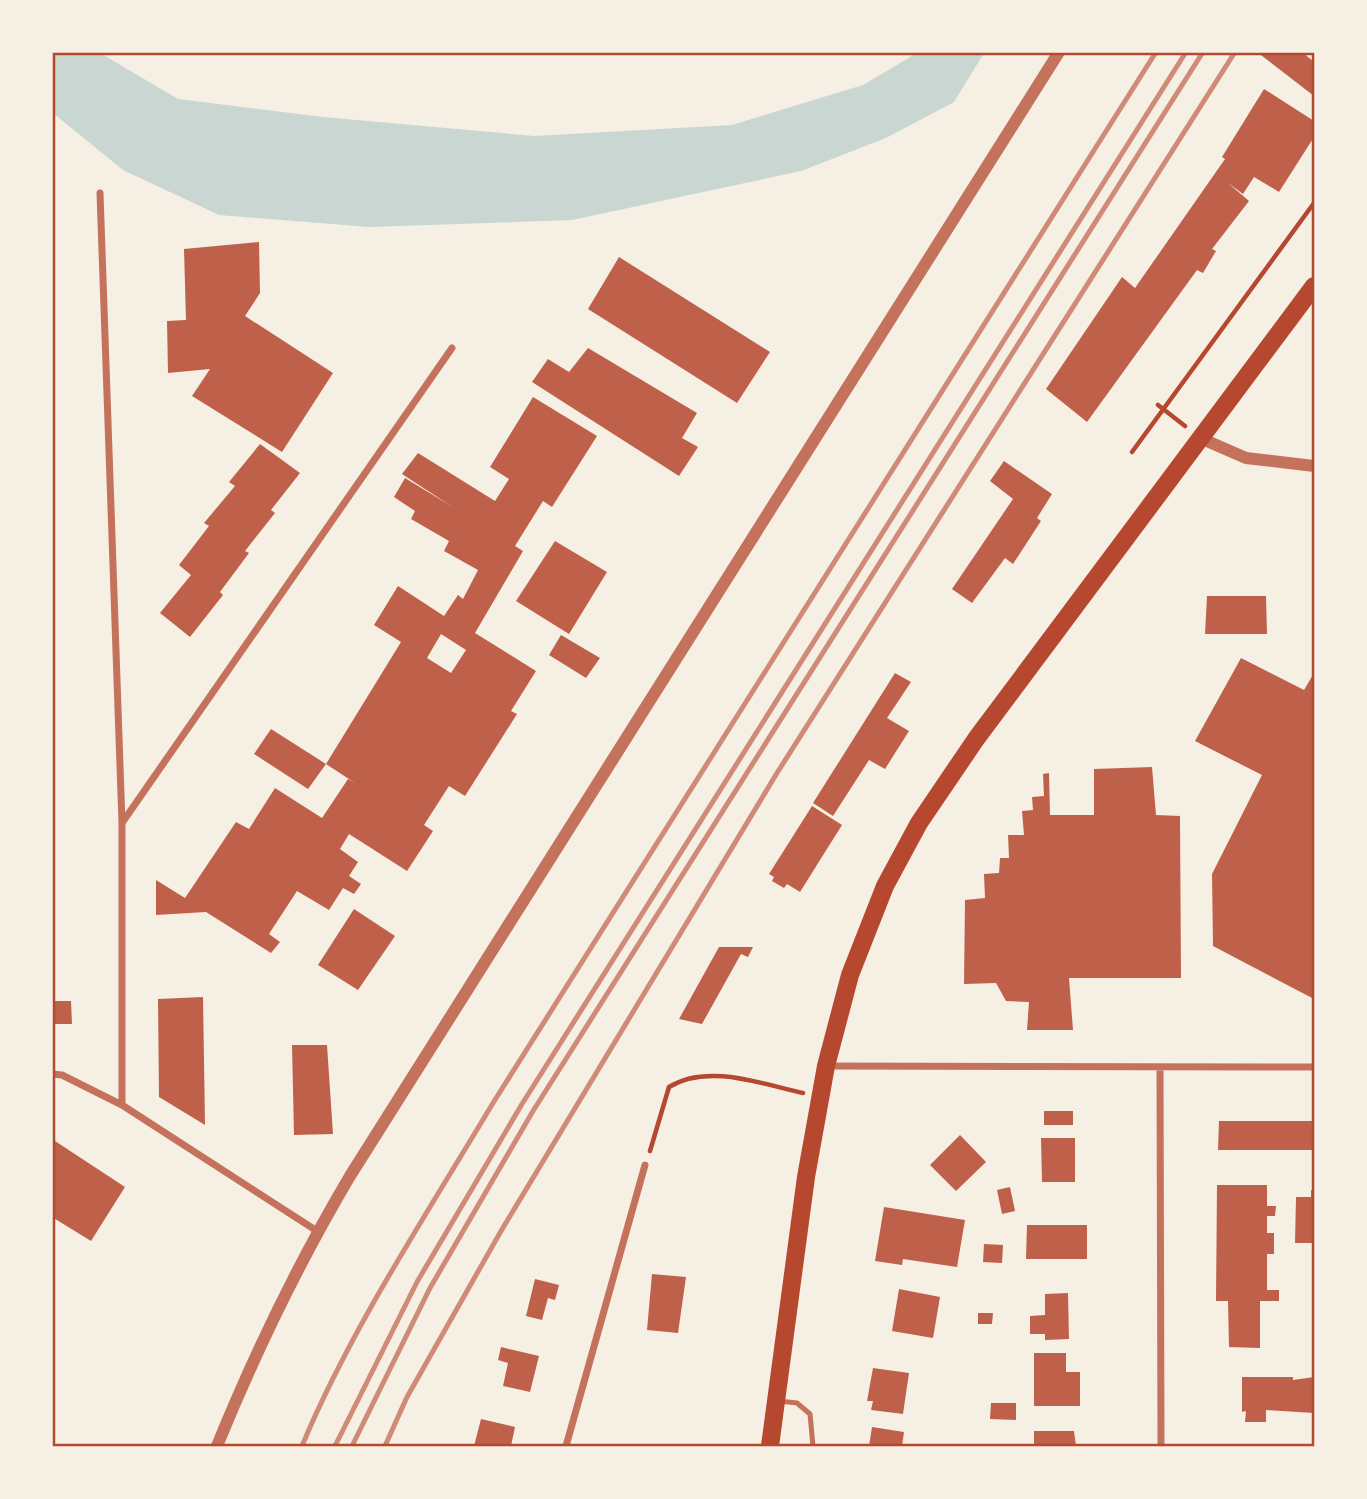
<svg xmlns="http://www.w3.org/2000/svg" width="1367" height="1499" font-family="Roboto,sans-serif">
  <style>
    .water { fill: #c9d6d2 }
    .building { fill: #bf614a; fill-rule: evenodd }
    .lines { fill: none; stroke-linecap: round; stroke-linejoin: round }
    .path { stroke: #b5482f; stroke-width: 4.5 }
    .service { stroke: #c5725c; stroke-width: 5 }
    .minor { stroke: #c5725c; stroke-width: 7 }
    .tertiary { stroke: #c5725c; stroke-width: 12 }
    .primary { stroke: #b5482f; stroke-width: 18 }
    .rail { stroke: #cf8b77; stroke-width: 5 }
    .neatline { fill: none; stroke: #b5482f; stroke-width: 2.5 }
  </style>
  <rect width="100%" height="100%" fill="#f6efe4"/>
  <path class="water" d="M52,53H100L178,99L323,117L534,136L732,125L863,85L917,53H984L954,102L886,138L801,171L572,220L369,227L219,215L123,170L53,113Z"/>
  <path class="building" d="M1257,52H1302L1314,62V96Z
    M1264,89L1314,121V137L1279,192L1254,177L1243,194L1228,183L1249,201L1212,249L1216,251L1203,273L1197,270L1087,422L1046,389L1122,277L1135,288L1225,159L1222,157Z
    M259,242L260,293L245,316L333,373L282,452L192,396L210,369L168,373L167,321L186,320L184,249Z
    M619,257L770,352L737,403L588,309Z
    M588,348L697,413L682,438L698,447L679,476L532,382L548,359L569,372Z
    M533,397L597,436L552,507L543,501L515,546L523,551L475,633L536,671L511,711L517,714L465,796L449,786L424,825L433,831L407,871L349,834L340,849L358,862L349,876L361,884L354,894L343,888L329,910L297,891L269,934L280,942L271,953L206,912L156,915V880L185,898L236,822L249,829L275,788L322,818L348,779L355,783L326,764L401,642L374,625L398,586L444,616L458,595L463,599L478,570L444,551L449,541L411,519L415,511L394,497L405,478L451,506L402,474L418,453L495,501L509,479L490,467ZM441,634L466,650L451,673L427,658Z
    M260,444L300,473L271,510L275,513L245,551L249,553L220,592L223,595L190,637L160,613L191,575L179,565L209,526L204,523L235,486L229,482Z
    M1004,461L1052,494L1037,518L1041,521L1013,564L1005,558L972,603L952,589L1013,499L990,481Z
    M555,541L607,572L569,634L516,601Z
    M1207,596H1266L1267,634H1205Z
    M561,635L600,658L586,678L549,655Z
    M1241,658L1304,690L1314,673V999L1213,946L1212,874L1262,775L1195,741Z
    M895,673L911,682L887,718L909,731L885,769L869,760L833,816L813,803Z
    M271,729L326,764L308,789L254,754Z
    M1152,767L1156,815L1180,816L1181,978H1069L1073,1030H1027L1029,1002L1006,1001L996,983L964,984L965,900L985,898L984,874L999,873L1000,858H1009L1008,835H1024L1022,811L1033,810L1032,797L1044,796L1043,774L1049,773L1050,815H1094V769Z
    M812,806L842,825L800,892L787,884L784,888L772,881L774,877L769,874Z
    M354,909L395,936L358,990L318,965Z
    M719,947H753L748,957L741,954L702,1024L679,1019Z
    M203,997L205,1125L159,1097L158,999Z
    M52,1001H71L72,1024H52Z
    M292,1045H327L333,1134L294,1135Z
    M1044,1111H1073V1125H1044Z
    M1219,1121H1314V1150H1218Z
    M960,1135L986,1162L956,1191L930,1165Z
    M1041,1138H1075V1182H1042Z
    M55,1141L125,1187L91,1241L52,1217Z
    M1217,1185H1267V1206H1276L1275,1216H1267V1233H1274V1254H1267V1290H1279V1301H1260V1348L1229,1347L1228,1301H1216Z
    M1010,1187L1015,1211L1002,1214L997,1190Z
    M1311,1190L1314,1191V1243H1295L1296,1197H1311Z
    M884,1207L965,1220L957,1267L903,1259L902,1265L875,1261Z
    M1027,1225H1087V1259H1026Z
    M984,1244L1003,1245L1002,1263L983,1262Z
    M652,1274L686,1277L678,1333L647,1330Z
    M535,1279L559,1285L555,1300L548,1298L542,1320L526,1316Z
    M899,1289L940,1297L933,1338L892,1331Z
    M1068,1293L1069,1339L1045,1340V1334H1030V1316L1045,1315V1294Z
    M978,1313H993L992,1324H978Z
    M501,1347L539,1356L530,1392L503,1386L508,1363L498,1360Z
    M1034,1353H1066V1372H1080V1406H1034Z
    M873,1368L909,1373L903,1414L871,1410L873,1401H867Z
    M1242,1377H1293V1380L1314,1377V1413L1266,1410V1422H1245L1246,1411L1242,1412Z
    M991,1403H1016V1420L990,1419Z
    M481,1419L515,1427L511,1446H474Z
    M872,1427L904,1432L902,1446H869Z
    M1034,1431H1074L1076,1446H1034Z"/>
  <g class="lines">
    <path class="path" d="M1158,405L1185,426
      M1132,452L1314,203
      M650,1151L669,1087C707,1063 762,1084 803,1093"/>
    <path class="service" d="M779,1401L797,1403L810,1414L813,1446"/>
    <path class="minor" d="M100,193L122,823V1105
      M122,823L452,348
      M827,1066L1314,1067
      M1160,1068L1161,1446
      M52,1074L62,1075L122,1105L317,1231
      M566,1446L645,1165"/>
    <path class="tertiary" d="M1200,438L1246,458L1314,466
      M217,1446C255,1353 299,1262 350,1176L1059,52"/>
    <path class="primary" d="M770,1446L806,1177L826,1066L850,975L885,886L919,823L976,739L1314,286"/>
    <path class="rail" d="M302,1446C350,1330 428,1212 493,1103L1156,52
      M335,1446L417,1282L522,1104L1186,52
      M352,1446L430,1288L533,1111L1203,52
      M385,1446L407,1397L501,1231L777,773L1235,52"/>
  </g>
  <rect width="1367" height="1499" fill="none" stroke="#f6efe4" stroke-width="108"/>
  <rect x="54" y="54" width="1259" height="1391" class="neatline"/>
</svg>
